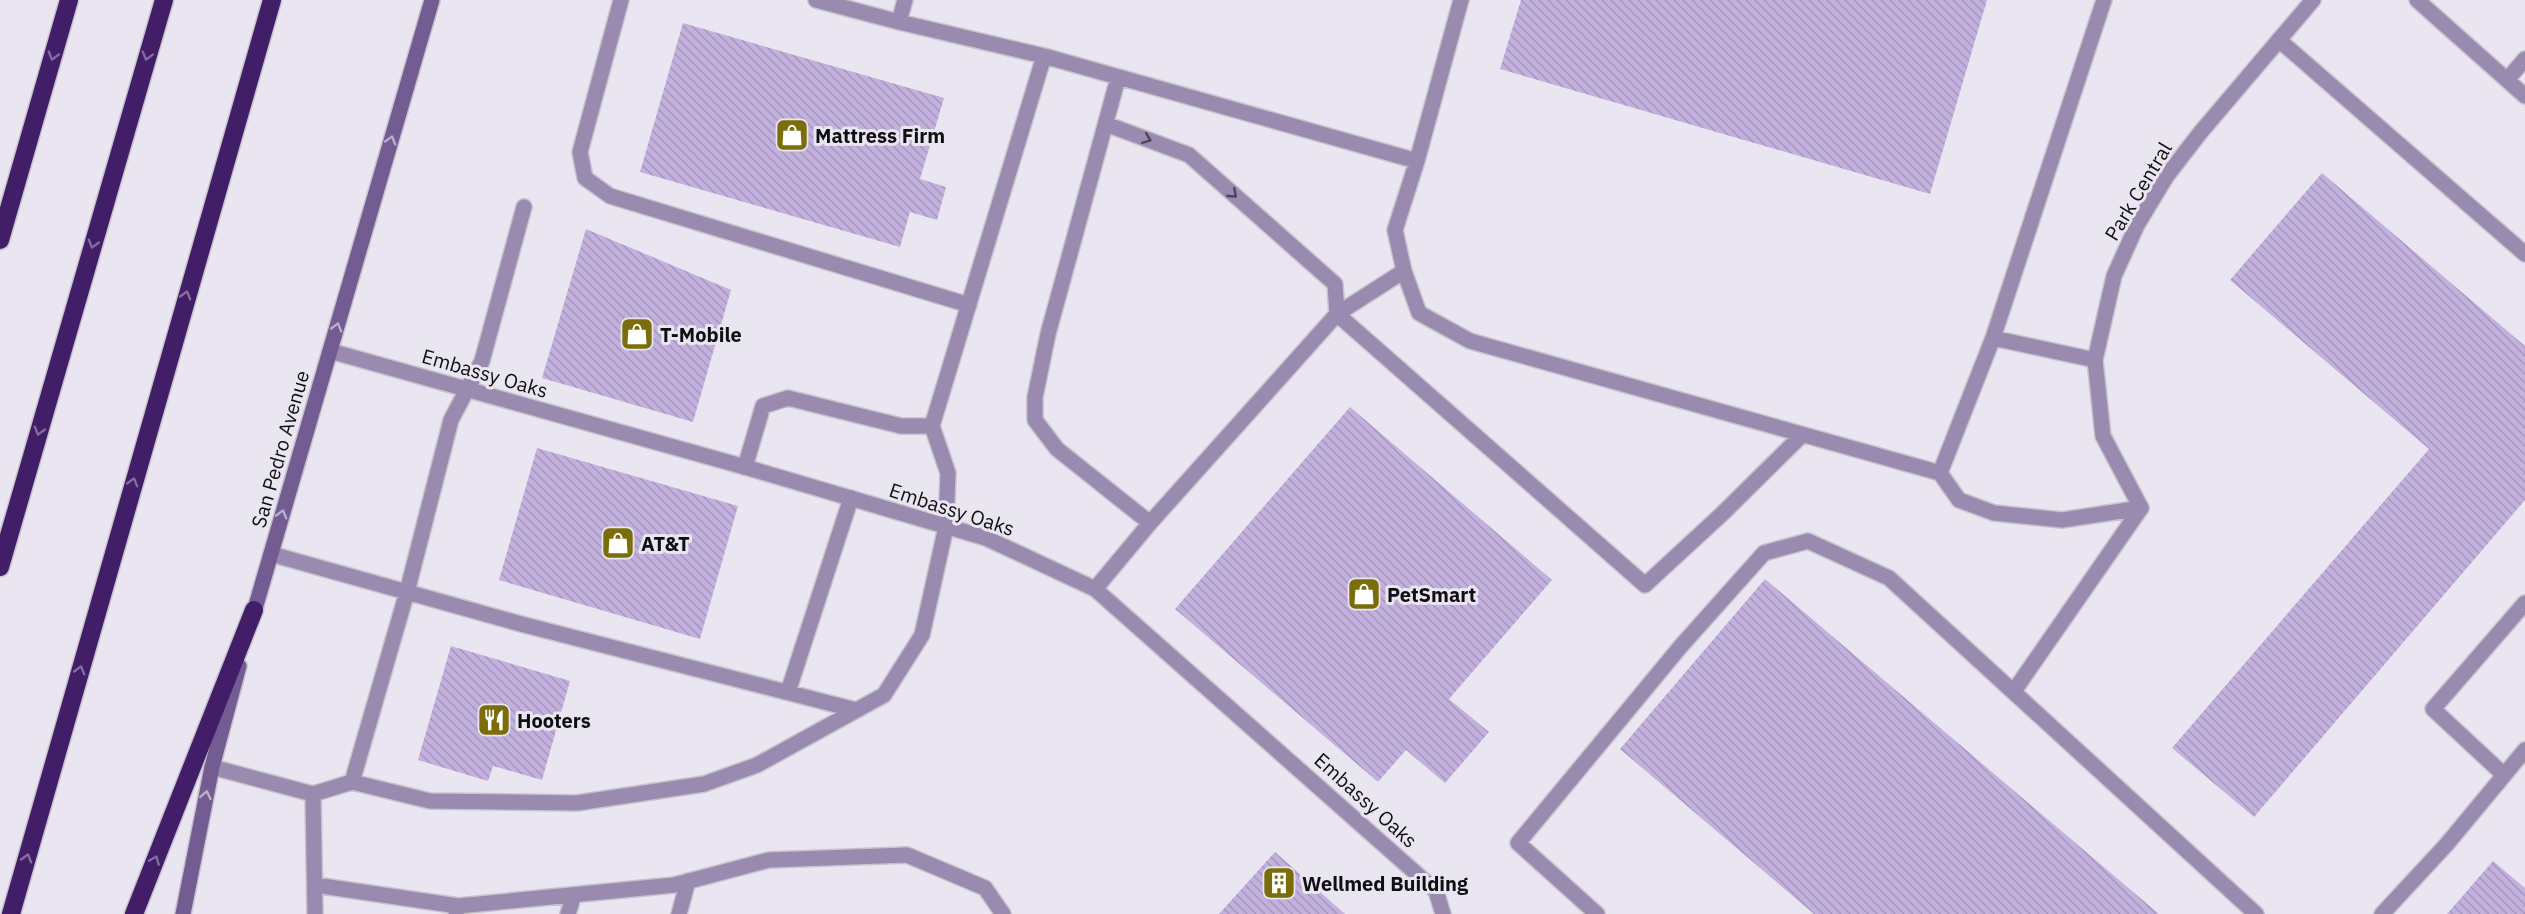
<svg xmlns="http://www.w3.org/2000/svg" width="2525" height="914" font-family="'IBM Plex Sans',sans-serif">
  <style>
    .building { fill: url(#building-back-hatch) }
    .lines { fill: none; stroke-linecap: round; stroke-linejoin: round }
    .service-casing { stroke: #c7c3cd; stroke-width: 18 }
    .minor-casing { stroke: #c7c3cd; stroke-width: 18 }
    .secondary-casing { stroke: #c7c3cd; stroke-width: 18 }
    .motorway-casing { stroke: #c7c3cd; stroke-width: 21 }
    .service { stroke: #998aaf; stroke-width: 15 }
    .minor { stroke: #998aaf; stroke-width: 15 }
    .secondary { stroke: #735c92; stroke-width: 15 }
    .motorway { stroke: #421d68; stroke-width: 18 }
    .oneway { stroke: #856d9f }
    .oneway2 { stroke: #4d4659 }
    .oneway3 { stroke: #baafcb }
    .labels { text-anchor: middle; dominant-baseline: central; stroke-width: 6; stroke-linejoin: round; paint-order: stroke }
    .poi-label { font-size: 20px; font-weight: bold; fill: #0f0e12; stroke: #eae6f1; text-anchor: start }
    .street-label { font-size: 20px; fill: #0f0e12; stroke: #eae6f1 }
  </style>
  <defs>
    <pattern id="building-back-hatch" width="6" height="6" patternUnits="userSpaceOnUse" patternTransform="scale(1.5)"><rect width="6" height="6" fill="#c2b0dd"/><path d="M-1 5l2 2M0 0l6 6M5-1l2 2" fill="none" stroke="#a696bd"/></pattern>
  </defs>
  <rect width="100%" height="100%" fill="#eae6f1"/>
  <path class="building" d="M1521,0H1987L1930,194L1500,69Z
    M683,23L944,98L920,179L946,187L937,220L910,212L900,247L640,172Z
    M2322,173L2525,346V500L2254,817L2172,748L2429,449L2230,280Z
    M586,229L731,290L693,422L542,378Z
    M1350,407L1552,580L1449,699L1489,732L1445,783L1406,750L1378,782L1175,609Z
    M537,448L738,506L700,639L499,580Z
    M1765,579L2159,914H1814L1620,749Z
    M451,646L570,681L542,780L493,766L488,781L418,760Z
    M1275,852L1345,914H1219Z
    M2493,861L2525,888V914H2447Z"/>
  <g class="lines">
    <defs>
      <path id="service" d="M621,0L580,152L585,178L610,196L969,305
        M816,0L899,22
        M905,0L899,22L1044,56L1417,161
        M1461,0L1417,161L1395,230L1404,271L1337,314L1645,585L1722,514L1802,435
        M2417,0L2507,80L2525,59
        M2279,40L2525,254
        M2507,80L2525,96
        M1106,124L1189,155L1335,284L1337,314L1150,523L1057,449L1035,420V397L1048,334L1118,78
        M1404,271L1419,313L1470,341L1940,473L1993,338L2104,0
        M1993,338L2095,360
        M745,467L763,406L788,398L901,426H932
        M1940,473L1959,500L1994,513L2062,520L2141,508
        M271,554L521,624L856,710
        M1095,589L1150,523
        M2014,691L2141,508
        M788,692L851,498
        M212,767L313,794L352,782L430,801L577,803L704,784L757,765L884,695L922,635L946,527L948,473L932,426L1044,56
        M2504,775L2433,709L2525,603
        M352,782L407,592L451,420L482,361L524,207
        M313,794L315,914
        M315,885L458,906
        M456,914L458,906L674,885L769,860L907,855L985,888L1003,914
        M568,914L574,895
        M679,914L688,881
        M1597,914L1518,843L1681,646L1764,553L1808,541L1889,578L2256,914
        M2382,914L2447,844L2525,750"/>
      <path id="minor" d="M330,351L745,467L986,538L1095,589L1436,891L1443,914
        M2141,508L2103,436L2095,360L2114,276L2137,225L2166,177L2200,133L2313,0"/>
      <path id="secondary" d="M252,619L432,0
        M183,914L212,767L239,666"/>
      <path id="motorway" d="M0,240L69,0
        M0,567L164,0
        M11,914L272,0
        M134,914L254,610"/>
    </defs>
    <use href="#service" class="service-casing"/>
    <use href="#minor" class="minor-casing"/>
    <use href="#secondary" class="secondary-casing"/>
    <use href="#motorway" class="motorway-casing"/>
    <use href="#service" class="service"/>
    <use href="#minor" class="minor"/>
    <use href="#secondary" class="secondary"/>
    <use href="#motorway" class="motorway"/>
  </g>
  <defs><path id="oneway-chevron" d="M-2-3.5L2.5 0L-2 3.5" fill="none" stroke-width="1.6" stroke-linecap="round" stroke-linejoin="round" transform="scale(1.5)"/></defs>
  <g class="oneway">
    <use href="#oneway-chevron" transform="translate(53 56) rotate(106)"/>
    <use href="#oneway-chevron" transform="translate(147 56) rotate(106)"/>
    <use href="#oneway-chevron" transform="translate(93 244) rotate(106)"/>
    <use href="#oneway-chevron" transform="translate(186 295) rotate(-74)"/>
    <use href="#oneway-chevron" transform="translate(39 431) rotate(106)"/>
    <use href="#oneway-chevron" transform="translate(133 482) rotate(-74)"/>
    <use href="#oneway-chevron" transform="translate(80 670) rotate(-74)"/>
    <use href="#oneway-chevron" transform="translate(27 858) rotate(-74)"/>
    <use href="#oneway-chevron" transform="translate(155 860) rotate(-68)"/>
  </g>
  <g class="oneway2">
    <use href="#oneway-chevron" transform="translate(1147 139) rotate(21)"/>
    <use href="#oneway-chevron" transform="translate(1233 194) rotate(41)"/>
  </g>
  <g class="oneway3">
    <use href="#oneway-chevron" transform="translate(391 140) rotate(-74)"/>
    <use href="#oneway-chevron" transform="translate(337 327) rotate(-74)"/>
    <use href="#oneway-chevron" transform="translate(282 514) rotate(-74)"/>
    <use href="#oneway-chevron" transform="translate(206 795) rotate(-78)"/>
  </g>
  <defs>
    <symbol id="shop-square" viewBox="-11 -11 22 22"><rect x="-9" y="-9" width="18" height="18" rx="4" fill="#7b6e0a" stroke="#eae6f1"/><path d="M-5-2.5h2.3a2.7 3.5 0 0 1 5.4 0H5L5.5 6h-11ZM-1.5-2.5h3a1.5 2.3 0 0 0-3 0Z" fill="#fff"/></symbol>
    <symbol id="restaurant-square" viewBox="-11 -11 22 22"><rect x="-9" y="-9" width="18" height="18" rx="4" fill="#7b6e0a" stroke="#eae6f1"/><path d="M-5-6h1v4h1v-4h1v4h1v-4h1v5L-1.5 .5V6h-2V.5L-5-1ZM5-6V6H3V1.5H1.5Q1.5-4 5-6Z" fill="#fff"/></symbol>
    <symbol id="building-square" viewBox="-11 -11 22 22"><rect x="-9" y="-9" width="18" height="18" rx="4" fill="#7b6e0a" stroke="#eae6f1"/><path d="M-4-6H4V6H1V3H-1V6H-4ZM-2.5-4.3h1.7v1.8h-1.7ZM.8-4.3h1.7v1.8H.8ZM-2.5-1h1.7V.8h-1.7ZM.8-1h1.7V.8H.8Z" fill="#fff"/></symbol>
  </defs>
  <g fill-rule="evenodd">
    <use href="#shop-square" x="773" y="116" width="38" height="38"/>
    <use href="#shop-square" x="618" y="315" width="38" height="38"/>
    <use href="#shop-square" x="599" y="524" width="38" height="38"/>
    <use href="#shop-square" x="1345" y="575" width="38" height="38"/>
    <use href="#restaurant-square" x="475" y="701" width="38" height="38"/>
    <use href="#building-square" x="1260" y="864" width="38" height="38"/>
  </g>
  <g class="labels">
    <g class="poi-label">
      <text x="815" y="135">Mattress Firm</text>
      <text x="660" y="334">T-Mobile</text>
      <text x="641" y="543">AT&amp;T</text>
      <text x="1387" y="594">PetSmart</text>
      <text x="517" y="720">Hooters</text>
      <text x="1302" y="883">Wellmed Building</text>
    </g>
    <g class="street-label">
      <text transform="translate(2138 191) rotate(-59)">Park Central</text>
      <text transform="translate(485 373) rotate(16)">Embassy Oaks</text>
      <text transform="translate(280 449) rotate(-74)">San Pedro Avenue</text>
      <text transform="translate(952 509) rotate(18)">Embassy Oaks</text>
      <text transform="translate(1366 800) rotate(42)">Embassy Oaks</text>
    </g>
  </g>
</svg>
